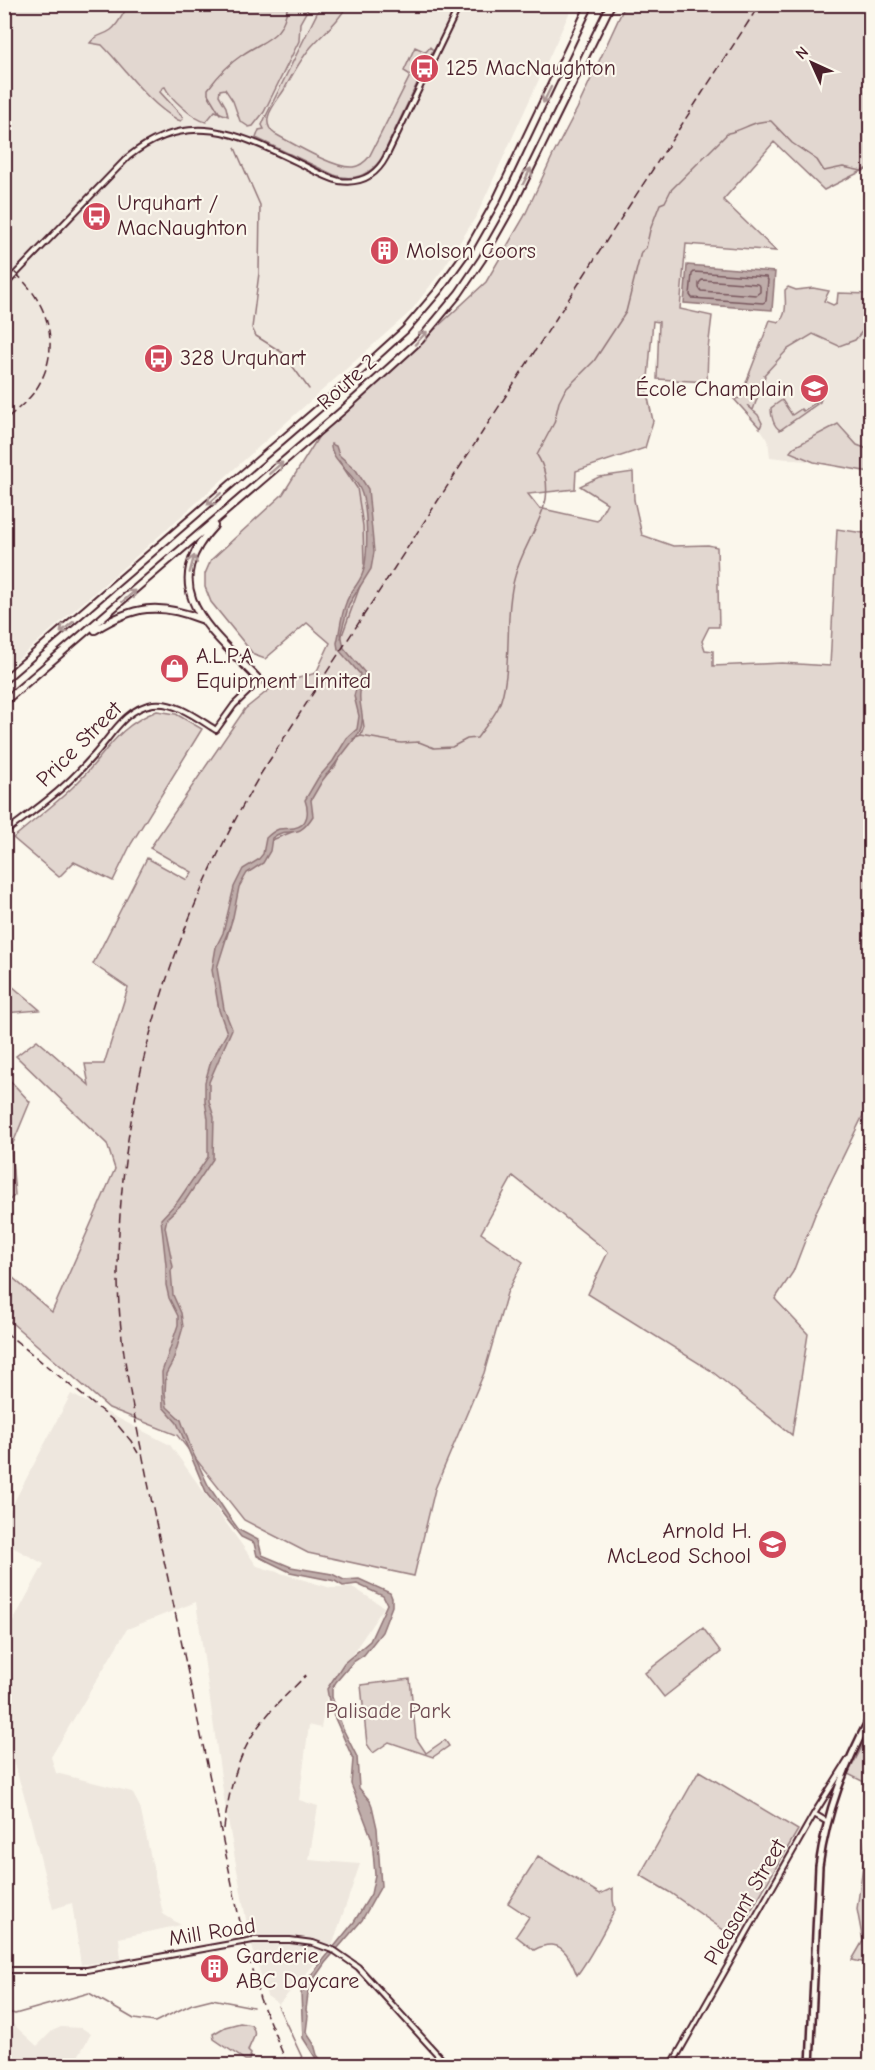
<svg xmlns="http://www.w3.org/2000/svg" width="875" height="2070" font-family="'Comic Neue',sans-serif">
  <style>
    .built { fill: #eee7de }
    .green { fill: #e2d7d0; stroke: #967b7e; stroke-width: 1.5 }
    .water { fill: #bfadaa; stroke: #907477; stroke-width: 1.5 }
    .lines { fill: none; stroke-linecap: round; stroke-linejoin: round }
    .shore { stroke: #79585e; stroke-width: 1.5 }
    .stream { stroke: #907477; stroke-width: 1.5 }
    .minor-casing { stroke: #4a1f2b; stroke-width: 8 }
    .major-casing { stroke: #4a1f2b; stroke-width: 10 }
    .highway-casing { stroke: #4a1f2b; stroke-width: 10 }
    .minor { stroke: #fbf7ec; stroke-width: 4 }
    .major { stroke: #fbf7ec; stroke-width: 5 }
    .highway { stroke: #fbf7ec; stroke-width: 6 }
    .rail { stroke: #4a1f2b; stroke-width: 1.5; stroke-dasharray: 9 4.5; stroke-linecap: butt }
    .oneway { stroke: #ab9695 }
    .labels { text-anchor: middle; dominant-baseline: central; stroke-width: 4.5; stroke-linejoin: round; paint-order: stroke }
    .poi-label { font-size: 22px; fill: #4a1f2b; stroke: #fbf7ec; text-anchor: start }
    .street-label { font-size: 22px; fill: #4a1f2b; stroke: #fbf7ec }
    .park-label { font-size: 22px; fill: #704d54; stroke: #fbf7ec }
  </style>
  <rect width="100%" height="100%" fill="#fbf7ec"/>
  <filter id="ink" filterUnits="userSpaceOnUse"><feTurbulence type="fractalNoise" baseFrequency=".0167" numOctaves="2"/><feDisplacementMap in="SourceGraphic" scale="12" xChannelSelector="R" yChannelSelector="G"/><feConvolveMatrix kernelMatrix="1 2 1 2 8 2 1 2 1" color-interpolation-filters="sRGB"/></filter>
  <g filter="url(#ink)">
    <path class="built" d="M5,5H573L477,215L443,269L410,312L131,561L5,670Z
      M870,322V450L857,445L842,426L837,424L790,451L792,454H797L814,462L770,457L768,440L760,428L762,423L760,419L753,409L765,377L763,375L790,347L810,335L813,334L841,345L856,339Z
      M71,1394L170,1445L257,1566L331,1588H354L384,1607L328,1690L321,1728L309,1725L299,1800L318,1806L309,1860L360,1864L333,1943L279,2004L267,1996L249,1936L224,1798L196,1602L127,1629L51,1757L56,1773L132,1792L140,1807L163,1914L181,1925L119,1938L121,1959L81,1965L72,1903L53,1909L27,1805L5,1734L4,1638L44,1564L5,1543V1519Z
      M4,2016L37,2046L52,2031L61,2027L82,2028L91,2034L73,2065H5Z"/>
    <path class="green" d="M129,4H310V5L300,23L299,41L264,112L253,126L249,127L240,121L233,101L225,89L220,90L219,95L226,107L228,116L215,111L206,122C193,119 170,98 165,87L162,88L160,92L182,116L183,119L181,121L178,120C146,102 127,70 102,45L90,43C96,34 103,36 111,30C119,24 123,13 129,4Z
      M321,5H347C339,22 323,33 311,47C300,60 292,75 284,90C275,104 258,121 275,134C292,143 335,169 353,167C360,166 365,162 369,157L409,78V74L404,71L415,47L426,52L430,47L433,50L381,159C370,175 353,182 334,175L256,138L259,130L264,129L262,125L265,118Z
      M625,5H870V167L824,190L774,142L723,200L776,251L686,244L680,309L712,316L708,349L707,382L657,379L659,322L653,321L648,378L644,379L653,421L645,448L576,471L575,489L528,494L539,508L597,521L607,503L580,486L599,477L633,472L634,500L642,535L673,546L708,545L717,547L719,627H709L702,641L705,650L713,651V666L782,663L830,666L837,529L870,534V1070L868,1075L870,1078V1101L816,1212L793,1272L775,1299L808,1334L792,1435L710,1370L588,1294L608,1252L513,1176L481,1233L523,1262L507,1293L484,1373L435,1489L414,1576L308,1553L244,1520L177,1435L109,1408L5,1317V1271L52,1312L115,1169L107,1144L16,1056L37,1040L89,1085L85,1064H104L128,988L93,964L147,858L187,880L192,872L150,848L245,709L275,685L316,673L330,643L307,623L265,659L254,655L211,602L205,587V574L211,560L283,494L319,436L486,282L524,217L552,157L577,109Z
      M788,287L796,290L813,288L829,291L824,301L833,305L837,303L838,293L870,294V322L855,340L839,346L813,334L788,349L764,375L765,376L753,410L747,405L758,415L762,423L760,428L734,399L740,398L770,320L779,322C788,314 785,301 785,290Z
      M821,399L820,402L780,430C773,426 771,415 771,408L782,400L792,415L801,409L803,411Z
      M838,424L857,445L870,450V472L814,462L790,452L794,447Z
      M157,711L176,714L202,729L131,844L113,881L74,862L59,877L13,838C34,820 57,803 76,784C106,755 115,727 157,711Z
      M5,980L40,1010L5,1013Z
      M5,1075L30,1102L11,1148L15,1195L5,1204Z
      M703,1628L721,1652L664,1697L645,1673Z
      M410,1679L416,1738L426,1753L445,1740L449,1746L433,1757L389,1742L373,1753L367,1744L361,1685Z
      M863,1745L870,1749V1785L848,1774Z
      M699,1771L798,1830L735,1938L669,1892L640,1875Z
      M870,1816V1961L866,1963L852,1960L863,1941L857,1909Z
      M538,1856L600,1894L613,1888V1900L615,1910C603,1932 592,1955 577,1975C569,1954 560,1936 534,1950L516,1936L529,1917L508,1903Z
      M240,2023L251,2025C259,2035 251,2040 248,2051L251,2054L249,2060H245L214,2039L213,2034L225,2027Z"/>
    <path class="water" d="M687,265L775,272L772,310L684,303Z
      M331,444L336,446L339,455L356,470L368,489L374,552L371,569L349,604L341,633L344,648L365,673C364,680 360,686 360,693C358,708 367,716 359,733L322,781L311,800L313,816C296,843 290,824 272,838L270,851L263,863L247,873L239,887L233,917L217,968L224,1009L232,1029L209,1082V1101L214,1117L213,1159L185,1201L167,1218L165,1227L173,1267L171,1271L173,1295L181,1313L183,1327L173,1361L166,1374L165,1393L167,1407L181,1420L192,1451L208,1485L228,1515L239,1530L258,1540L262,1555L291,1567L332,1574L344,1580L359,1579L390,1593L392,1598V1606L382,1632L364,1655L353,1662L336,1682L332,1689V1697L343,1729L357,1757L359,1788L370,1801L372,1806L377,1828L381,1886L362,1920L325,1963L309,1986L306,2010L308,2016L306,2032L314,2044L317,2055L325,2065H320L303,2038L301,1994L303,1985L354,1922L371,1894L375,1875L372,1839L351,1784L353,1759L330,1707L327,1689L344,1663L370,1641L387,1604L383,1596L357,1584L343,1586L335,1581L290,1572L257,1556L254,1543L241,1537L207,1494L177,1423L163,1407L162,1372L178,1325V1316L169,1298L166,1285V1265L161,1219L178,1201L208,1157V1119L205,1101V1082L211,1061L227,1033L219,1010L212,970L216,947L223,933L234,887L243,869L258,860L263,854L266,838C270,834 274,831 279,829C284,828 289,829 294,828C309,825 309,811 305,800L318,778L333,761L347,738L357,729L359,716L354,696L360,674L338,649L337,643C340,630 341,615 346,603C349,593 358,585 362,575C369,558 368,505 360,489C354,474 329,458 331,444Z"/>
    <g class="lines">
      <path class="shore" d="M694,272L766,277L768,280L766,301L763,303L692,298L690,295L692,274Z
        M702,280L757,284L760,286V292L756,295L701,291L699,288V283Z"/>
      <path class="stream" d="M220,114L208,94V89C217,77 230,63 242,55C267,38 283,39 288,4
        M235,148L260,205L259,273L252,328L256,336L283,353L309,389
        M339,461L357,488L363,526L364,564
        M341,638L360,586
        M361,735L364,727L363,720
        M361,736L401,743L419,742L434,748L452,747L467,739L477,738C484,728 493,718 498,708C514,672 503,616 515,576C522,549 540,526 546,499C548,484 545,467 537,455L554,423L559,402L565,390L594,361L626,312L641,252L646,248L650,230L660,204L665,202L671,190L728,133C744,130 754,120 771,121L792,143L817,160L824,171L843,167L862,171L870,169
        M353,739L361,736
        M326,775L335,767L338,760
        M272,840L292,832
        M224,941L230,926
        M258,1556L267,1561
        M278,2006L306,2066
        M4,2011L15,2014L89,1993L134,2019L155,2022L192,2004L212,1999L253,2007"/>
      <defs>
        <path id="minor" d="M4,286L128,157C189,108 239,134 301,164C313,170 325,177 339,181C360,184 376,176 386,157L460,4
          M4,833C25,817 47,802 66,784C76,775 86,764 95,754C112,735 126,708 153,704C176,701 198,719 216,730L234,705L259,681
          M814,1814L826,1821
          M4,1970H87L253,1940H290L313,1943L335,1951L358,1967L448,2066
          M671,2066L814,1814L848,1760"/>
        <path id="major" d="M4,2052L15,2066
          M810,2066L819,1866C827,1810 844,1767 870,1718"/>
        <path id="highway" d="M214,526C153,591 215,633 259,680
          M95,630C133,606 159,602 201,619
          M4,680L325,403L405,330L439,290L470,247L496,201L590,4
          M4,702L343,410L420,340L459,293L482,259L512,206L611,4"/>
      </defs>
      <use href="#minor" class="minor-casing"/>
      <use href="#major" class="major-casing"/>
      <use href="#highway" class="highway-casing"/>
      <use href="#minor" class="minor"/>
      <use href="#major" class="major"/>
      <use href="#highway" class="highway"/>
      <path class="rail" d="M4,264C46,294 66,345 35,391C27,402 15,411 4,421
        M4,1331L115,1422L131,1441L138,1453
        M224,1829C228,1793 238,1752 261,1723C274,1706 291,1691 306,1675
        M288,2066L260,1999L244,1941C218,1818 193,1696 167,1574C157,1530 149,1487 140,1443C129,1389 119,1336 118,1281C117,1098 169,932 260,775L760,4"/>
    </g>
    <defs><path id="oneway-shaft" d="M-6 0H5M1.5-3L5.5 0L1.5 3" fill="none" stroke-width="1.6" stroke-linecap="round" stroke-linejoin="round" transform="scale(1.5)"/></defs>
    <g class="oneway">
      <use href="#oneway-shaft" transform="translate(547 95) rotate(116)"/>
      <use href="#oneway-shaft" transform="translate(527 176) rotate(-64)"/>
      <use href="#oneway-shaft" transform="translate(421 338) rotate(-47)"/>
      <use href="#oneway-shaft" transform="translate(276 468) rotate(-41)"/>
      <use href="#oneway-shaft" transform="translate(214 499) rotate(139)"/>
      <use href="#oneway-shaft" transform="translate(192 564) rotate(-75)"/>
      <use href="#oneway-shaft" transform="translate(129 596) rotate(-41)"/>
      <use href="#oneway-shaft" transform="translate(67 627) rotate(140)"/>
    </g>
  </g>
  <defs>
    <symbol id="bus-disc" viewBox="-11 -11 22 22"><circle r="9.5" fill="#d1495b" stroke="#fbf7ec"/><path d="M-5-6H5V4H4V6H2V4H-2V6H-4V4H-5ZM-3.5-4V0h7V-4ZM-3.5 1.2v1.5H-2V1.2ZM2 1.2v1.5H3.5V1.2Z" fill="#fff"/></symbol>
    <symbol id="building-disc" viewBox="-11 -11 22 22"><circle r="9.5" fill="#d1495b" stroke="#fbf7ec"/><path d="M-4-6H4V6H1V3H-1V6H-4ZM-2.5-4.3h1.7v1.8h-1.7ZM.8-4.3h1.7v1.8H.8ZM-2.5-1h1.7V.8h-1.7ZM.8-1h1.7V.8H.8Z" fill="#fff"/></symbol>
    <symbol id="school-disc" viewBox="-11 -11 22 22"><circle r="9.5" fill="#d1495b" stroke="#fbf7ec"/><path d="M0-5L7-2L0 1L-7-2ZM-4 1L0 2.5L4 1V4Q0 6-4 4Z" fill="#fff"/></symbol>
    <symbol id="shop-disc" viewBox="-11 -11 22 22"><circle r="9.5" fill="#d1495b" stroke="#fbf7ec"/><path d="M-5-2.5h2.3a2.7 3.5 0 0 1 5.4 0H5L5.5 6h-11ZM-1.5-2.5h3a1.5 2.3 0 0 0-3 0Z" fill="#fff"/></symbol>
  </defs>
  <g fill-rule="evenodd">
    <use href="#bus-disc" x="408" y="52" width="33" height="33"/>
    <use href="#bus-disc" x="80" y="200" width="33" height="33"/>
    <use href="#building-disc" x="368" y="234" width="33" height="33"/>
    <use href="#bus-disc" x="142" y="342" width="33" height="33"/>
    <use href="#school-disc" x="798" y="372" width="33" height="33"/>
    <use href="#shop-disc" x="158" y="652" width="33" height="33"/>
    <use href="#school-disc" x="756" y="1528" width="33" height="33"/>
    <use href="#building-disc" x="198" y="1952" width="33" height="33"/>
  </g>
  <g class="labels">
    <g class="poi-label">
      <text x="446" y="68">125 MacNaughton</text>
      <text x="117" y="203">Urquhart /<tspan x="117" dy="25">MacNaughton</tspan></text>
      <text x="406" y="251">Molson Coors</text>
      <text x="180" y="358">328 Urquhart</text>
      <text x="794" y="389" text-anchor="end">École Champlain</text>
      <text x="196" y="656">A.L.P.A<tspan x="196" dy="25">Equipment Limited</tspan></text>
      <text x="751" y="1531" text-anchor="end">Arnold H.<tspan x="751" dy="25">McLeod School</tspan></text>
      <text x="236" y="1956">Garderie<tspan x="236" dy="25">ABC Daycare</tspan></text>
    </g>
    <g class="street-label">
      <text transform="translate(347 382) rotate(-42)">Route 2</text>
      <text transform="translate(79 744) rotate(-45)">Price Street</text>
      <text transform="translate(745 1902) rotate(-60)">Pleasant Street</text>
      <text transform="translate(212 1932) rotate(-9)">Mill Road</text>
    </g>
    <g class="park-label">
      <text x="388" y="1711">Palisade Park</text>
    </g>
  </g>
  <rect width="875" height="2070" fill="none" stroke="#fbf7ec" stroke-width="24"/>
  <rect x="12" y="12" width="851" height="2046" fill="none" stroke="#4a1f2b" stroke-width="2" filter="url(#ink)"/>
  <g transform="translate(812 63) rotate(315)" stroke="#fbf7ec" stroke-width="4.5" paint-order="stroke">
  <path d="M0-4.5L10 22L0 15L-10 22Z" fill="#4a1f2b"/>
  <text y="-9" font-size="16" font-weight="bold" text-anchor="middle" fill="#4a1f2b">N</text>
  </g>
</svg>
